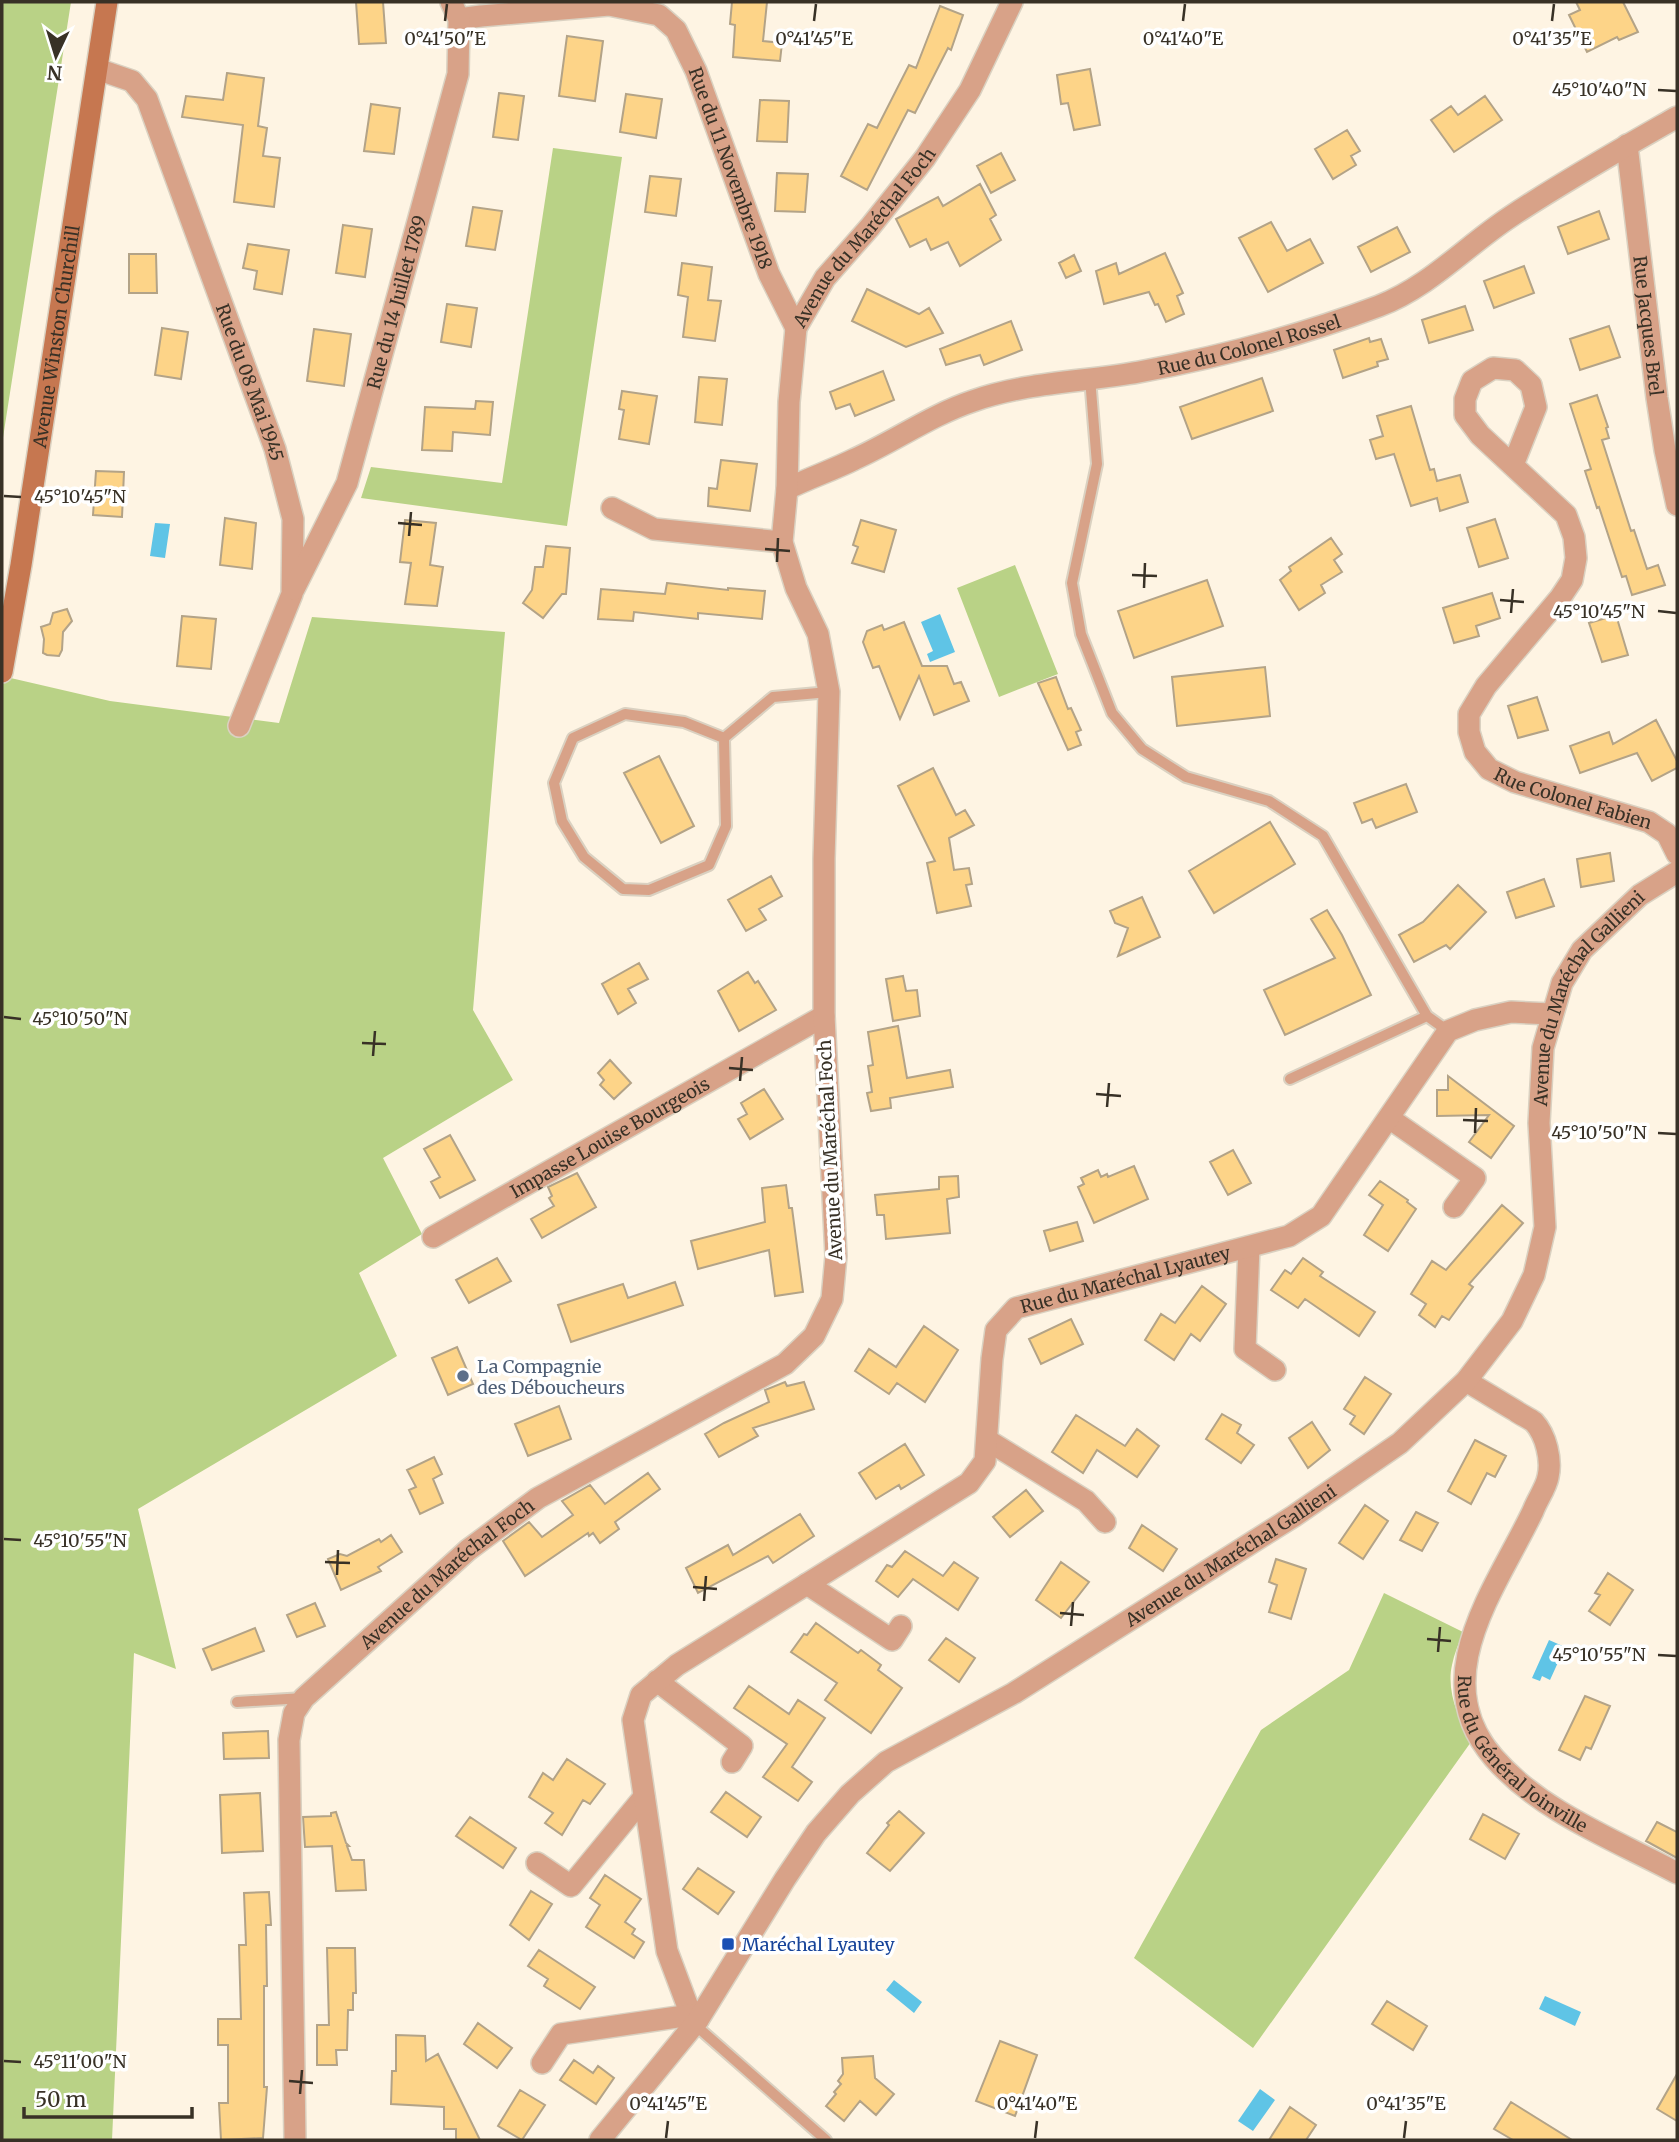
<svg xmlns="http://www.w3.org/2000/svg" width="1679" height="2142" font-family="Merriweather,serif">
  <style>
    .green { fill: #b9d286 }
    .water { fill: #5fc4e6 }
    .building { fill: #fdd488; stroke: #b3a387; stroke-width: 2 }
    .lines { fill: none; stroke-linecap: round; stroke-linejoin: round }
    .lane-casing { stroke: #dad1c1; stroke-width: 14 }
    .street-casing { stroke: #dad1c1; stroke-width: 24 }
    .secondary-casing { stroke: #dad1c1; stroke-width: 24 }
    .lane { stroke: #d8a288; stroke-width: 10 }
    .street { stroke: #d8a288; stroke-width: 21 }
    .secondary { stroke: #c67750; stroke-width: 21 }
    .ticks { fill: none; stroke: #383126; stroke-width: 2.5 }
    .service-dot { fill: #5c6f8a; stroke: #fff; stroke-width: 2.5 }
    .transit-dot { fill: #1a4fb4; stroke: #fff; stroke-width: 2.5 }
    .labels { text-anchor: middle; dominant-baseline: central; stroke-width: 7; stroke-linejoin: round; paint-order: stroke }
    .street-label { font-size: 18px; fill: #383126; stroke: #fff }
    .service-label { font-size: 18px; fill: #4e5e75; stroke: #fff; text-anchor: start }
    .transit-label { font-size: 18px; fill: #164399; stroke: #fff; text-anchor: start }
    .ticks-label { font-size: 18px; text-anchor: middle; fill: #383126; stroke: #fff; stroke-width: 7; stroke-linejoin: round; paint-order: stroke }
  </style>
  <rect width="100%" height="100%" fill="#fef4e3"/>
  <path class="green" d="M2,2H71L2,444Z
    M553,148L622,157L567,526L361,498L371,467L502,483Z
    M1015,565L1058,674L999,697L957,588Z
    M312,617L505,632L473,1010L513,1080L383,1158L422,1234L359,1273L397,1356L138,1509L176,1669L134,1653L112,2140H2V676L110,701L279,723Z
    M1384,1593L1463,1632C1459,1643 1454,1654 1452,1665C1446,1691 1459,1720 1471,1742L1253,2048L1134,1958L1261,1730L1349,1670Z"/>
  <path class="water" d="M155,523L170,524L165,558L150,556Z
    M940,614L955,652L930,662L927,654L933,651L921,622Z
    M1549,1640L1565,1647L1550,1680L1542,1676L1540,1681L1532,1678Z
    M894,1980L922,2002L914,2013L886,1990Z
    M1545,1996L1581,2012L1575,2026L1539,2009Z
    M1260,2089L1275,2100L1253,2131L1238,2121Z"/>
  <path class="building" d="M356,2H383L386,43L359,44Z
    M732,2H767L763,41L782,43L780,61L733,57L735,25L730,24Z
    M1576,2H1623L1638,32L1619,40L1617,37L1587,52L1569,15L1580,10Z
    M940,6L963,15L951,50L948,48L915,113L908,110L867,190L841,176L868,124L877,128L909,65L916,68Z
    M567,36L603,41L595,101L559,96Z
    M1090,69L1100,125L1074,130L1068,103L1061,104L1057,75Z
    M227,73L264,78L258,126L267,128L263,156L280,158L274,207L234,202L243,125L182,117L186,96L223,100Z
    M499,93L524,96L518,140L493,137Z
    M626,94L662,99L656,138L620,132Z
    M1485,96L1502,120L1454,152L1431,120L1451,106L1458,115Z
    M760,100L789,101L787,142L757,141Z
    M371,104L400,108L394,154L364,151Z
    M1347,130L1360,151L1351,156L1356,165L1333,179L1315,149Z
    M1001,153L1015,180L991,193L977,166Z
    M777,173L808,174L805,212L775,211Z
    M650,176L681,179L676,216L645,212Z
    M980,184L996,215L990,219L1001,240L960,266L948,242L931,250L926,239L910,247L896,219L938,197L943,206Z
    M473,207L502,211L495,250L466,246Z
    M1599,211L1609,239L1568,254L1558,227Z
    M1271,222L1287,251L1310,239L1323,263L1268,292L1239,238Z
    M343,225L372,229L365,277L336,273Z
    M1397,227L1410,252L1371,272L1358,247Z
    M248,244L289,250L282,294L254,289L257,271L243,268Z
    M1165,253L1183,293L1177,296L1184,314L1166,322L1158,304L1155,305L1149,292L1104,304L1096,271L1116,263L1119,274Z
    M129,254H156L157,293H129Z
    M1074,255L1081,271L1066,278L1059,263Z
    M682,263L712,267L708,300L721,301L715,341L683,337L688,297L678,295Z
    M1524,266L1534,293L1494,308L1484,281Z
    M867,289L919,314L929,308L943,333L906,347L852,321Z
    M447,304L477,308L471,347L441,342Z
    M1465,306L1473,330L1429,343L1422,320Z
    M1011,321L1022,350L984,365L980,355L946,365L940,349Z
    M1609,326L1620,357L1580,370L1570,339Z
    M162,328L188,332L181,379L155,375Z
    M314,329L351,334L344,386L307,381Z
    M1369,338L1370,342L1381,339L1388,359L1377,362L1378,366L1343,378L1334,350Z
    M883,371L894,400L855,416L850,404L836,409L830,392Z
    M699,377L727,379L722,425L695,422Z
    M1262,378L1273,411L1192,439L1180,407Z
    M622,391L657,396L649,444L619,439L624,410L619,409Z
    M1597,395L1608,427L1606,428L1609,438L1602,440L1631,531L1634,530L1647,569L1658,565L1665,585L1632,595L1626,576L1622,577L1599,507L1597,508L1585,471L1591,469L1570,404Z
    M476,401L493,402L490,435L453,432L452,451L422,450L425,407L475,409Z
    M1411,406L1430,470L1434,469L1437,481L1460,475L1468,502L1440,511L1437,498L1411,506L1394,454L1376,459L1370,440L1383,436L1377,416Z
    M721,460L757,464L750,511L708,506L709,488L717,489Z
    M96,471L124,472L122,517L93,515Z
    M225,518L256,523L252,569L220,565Z
    M1495,519L1508,558L1479,567L1467,528Z
    M405,520L436,523L430,565L443,567L437,606L405,604L411,563L400,562Z
    M861,520L896,530L884,572L852,563L858,547L853,545Z
    M1331,538L1342,554L1334,560L1342,572L1321,585L1325,593L1299,610L1280,580L1291,571L1289,567Z
    M546,546L570,548L566,594H562L543,618L523,603L532,590L535,567H543Z
    M1207,580L1223,626L1134,658L1118,611Z
    M667,583L728,590V588L765,591L762,619L698,613V619L634,612L633,621L598,619L601,589L665,594Z
    M1492,593L1500,618L1476,626L1479,636L1454,643L1443,608Z
    M67,609L72,621L63,632L62,650L59,656L47,655L43,653L44,639L41,627L50,624L53,613Z
    M1616,615L1628,655L1602,662L1589,623Z
    M182,616L216,619L211,669L177,666Z
    M904,622L922,666H947L954,684L961,682L969,701L934,715L919,676L900,719L879,666L873,668L863,642L867,631L882,625L884,630Z
    M1265,667L1270,716L1177,726L1172,677Z
    M1056,677L1068,709L1071,708L1081,730L1076,732L1081,745L1068,750L1038,683Z
    M1537,697L1548,730L1518,738L1508,706Z
    M1656,720L1677,761V768L1652,781L1637,753L1580,773L1570,746L1609,732L1613,744Z
    M659,756L694,826L661,843L624,773Z
    M933,768L956,815L965,810L974,825L949,838L954,870L969,868L972,884L966,885L971,906L937,913L927,863L935,861L898,786Z
    M1406,784L1417,812L1376,828L1372,819L1362,823L1354,803Z
    M1270,822L1295,864L1214,913L1189,871Z
    M1610,853L1614,881L1581,887L1577,859Z
    M771,876L782,896L759,909L766,920L746,931L728,900Z
    M1544,879L1554,906L1516,918L1507,892Z
    M1458,885L1486,912L1450,949L1446,945L1414,962L1399,935L1423,922Z
    M1142,897L1160,937L1118,956L1128,928L1115,923L1110,911Z
    M1327,910L1342,935L1371,995L1285,1035L1264,990L1335,958L1311,919Z
    M639,963L648,979L628,989L636,1003L618,1014L602,984Z
    M748,972L755,983L758,981L776,1010L739,1031L718,991Z
    M903,976L906,991L917,990L920,1016L893,1021L886,979Z
    M898,1026L907,1078L950,1070L953,1087L890,1098L891,1108L871,1111L867,1093L872,1092L868,1066L873,1065L868,1032Z
    M610,1060L631,1083L614,1099L600,1085L604,1080L598,1073Z
    M1448,1076L1514,1126L1491,1158L1469,1142L1489,1115L1437,1116V1090H1448Z
    M764,1089L783,1119L750,1139L738,1119L747,1114L741,1103Z
    M450,1135L475,1180L440,1198L431,1182L440,1177L424,1149Z
    M1233,1150L1251,1183L1228,1195L1210,1162Z
    M1134,1166L1148,1199L1094,1223L1078,1187L1084,1184L1081,1178L1098,1170L1101,1177L1107,1174L1108,1177Z
    M577,1173L596,1207L542,1238L531,1219L554,1206L549,1198L552,1196L548,1187Z
    M958,1176L959,1197L947,1199L950,1233L886,1239L884,1215H877L875,1195L939,1189V1177Z
    M1380,1181L1408,1200L1407,1202L1416,1209L1388,1251L1364,1235L1383,1205L1369,1195Z
    M786,1185L789,1208H792L803,1292L775,1296L769,1250L698,1269L691,1241L765,1222L762,1188Z
    M1502,1205L1523,1223L1469,1284L1473,1287L1449,1320L1442,1316L1435,1327L1419,1315L1426,1304L1411,1294L1432,1261L1446,1270Z
    M1077,1222L1083,1241L1050,1251L1044,1231Z
    M497,1258L511,1281L469,1303L456,1280Z
    M1303,1258L1323,1272L1320,1276L1375,1312L1359,1336L1305,1299L1298,1308L1271,1290L1285,1270L1291,1274Z
    M675,1282L683,1305L571,1342L558,1305L623,1284L628,1298Z
    M1202,1286L1226,1304L1200,1341L1191,1334L1174,1360L1145,1340L1161,1314L1175,1323Z
    M1071,1319L1083,1344L1041,1364L1029,1339Z
    M924,1326L958,1350L925,1402L897,1383L889,1394L855,1371L869,1349L896,1367Z
    M457,1347L473,1384L448,1395L432,1358Z
    M1365,1377L1391,1394L1364,1434L1350,1424L1355,1416L1344,1409Z
    M785,1382L787,1386L804,1382L814,1409L753,1428L758,1436L719,1457L705,1434L724,1423L769,1402L765,1390Z
    M559,1406L571,1439L528,1456L515,1424Z
    M1222,1414L1241,1425L1237,1433L1254,1445L1241,1463L1206,1439Z
    M1076,1415L1125,1446L1137,1429L1159,1446L1137,1477L1097,1450L1083,1473L1052,1452Z
    M1312,1422L1330,1450L1308,1468L1289,1438Z
    M1475,1440L1506,1456L1495,1477L1487,1473L1471,1504L1448,1491Z
    M905,1444L924,1475L901,1489L899,1485L876,1499L859,1473Z
    M434,1457L442,1474L433,1479L443,1503L420,1514L409,1490L416,1487L407,1470Z
    M648,1473L660,1489L615,1522L619,1529L600,1543L593,1533L589,1536L588,1533L525,1576L503,1541L529,1522L542,1537L573,1515L562,1501L590,1485L605,1504Z
    M1026,1490L1043,1511L1010,1537L993,1517Z
    M1365,1505L1388,1521L1363,1559L1339,1543Z
    M1416,1512L1438,1523L1422,1551L1400,1540Z
    M800,1514L814,1536L773,1563L768,1556L698,1593L686,1568L728,1545L733,1555Z
    M1142,1525L1177,1549L1163,1571L1129,1548Z
    M391,1535L402,1552L378,1567L381,1571L341,1590L328,1559L340,1554L347,1556L379,1539L381,1542Z
    M905,1551L943,1576L954,1562L978,1578L958,1610L913,1579L898,1597L876,1581L887,1565L892,1567Z
    M1276,1559L1306,1569L1291,1619L1269,1612L1277,1585L1269,1582Z
    M1061,1562L1089,1582L1061,1618L1036,1600Z
    M1608,1573L1633,1590L1610,1625L1589,1611L1600,1595L1595,1593Z
    M315,1603L325,1626L297,1637L287,1615Z
    M816,1623L858,1653L861,1650L881,1665L878,1670L902,1688L871,1733L825,1700L837,1683L791,1652L804,1634L807,1635Z
    M255,1628L264,1651L212,1670L203,1649Z
    M946,1638L975,1658L959,1682L929,1660Z
    M749,1686L789,1714L798,1700L825,1718L792,1767L812,1782L798,1801L763,1777L787,1744L734,1708Z
    M1585,1696L1610,1706L1591,1749L1586,1747L1580,1760L1559,1750Z
    M268,1731L269,1758L224,1759L223,1733Z
    M567,1759L605,1784L590,1804L583,1800L562,1835L545,1823L553,1813L529,1797L543,1773L553,1780Z
    M726,1792L761,1817L747,1837L711,1812Z
    M260,1793L263,1851L222,1853L220,1795Z
    M899,1811L924,1833L890,1871L867,1853L889,1825L887,1823Z
    M336,1812L346,1843L349,1846H347L352,1860H364L366,1890L336,1891L332,1846L305,1847L303,1817L331,1816V1813Z
    M1483,1814L1519,1834L1505,1859L1470,1839Z
    M470,1817L516,1848L503,1868L456,1836Z
    M1657,1822L1677,1832V1858L1646,1841Z
    M698,1868L734,1892L718,1914L683,1889Z
    M605,1875L641,1899L625,1922L635,1929L632,1934L644,1942L634,1958L586,1927L600,1905L590,1898Z
    M531,1891L552,1904L529,1940L510,1925Z
    M269,1892L271,1925H266L267,1986H264V2087H267L263,2138L221,2140L219,2103H228V2045H218V2019H241L239,1945H246L244,1893Z
    M327,1948H355L356,1993H353V2010H348L347,2050H336L337,2065H317V2025H329Z
    M539,1950L595,1987L580,2009L544,1986L548,1979L528,1966Z
    M1387,2001L1427,2026L1413,2050L1372,2024Z
    M478,2023L512,2048L497,2068L464,2044Z
    M396,2035L425,2036L426,2061L438,2054L480,2140H456V2129H444V2107L391,2104L392,2071H396Z
    M1000,2041L1037,2055L1015,2116L976,2101Z
    M873,2056L875,2078L894,2094L876,2115L860,2101L844,2121L826,2106L836,2094L834,2092L841,2084L838,2081L843,2074L842,2058Z
    M574,2060L593,2073L598,2066L614,2078L596,2104L560,2080Z
    M1677,2074V2121L1657,2109Z
    M520,2090L545,2105L522,2140L498,2126Z
    M1511,2102L1572,2140H1513L1494,2129Z
    M1290,2107L1316,2125L1306,2140H1269Z"/>
  <g class="lines">
    <defs>
      <path id="lane" d="M1090,378L1097,464L1072,583L1081,634L1112,713L1142,749L1186,777L1269,801L1323,836L1427,1016L1448,1031
        M724,738L684,722L625,714L573,738L554,783L562,821L584,857L623,889L649,890L709,865L726,826L724,738L773,697L829,692
        M1290,1079L1427,1016
        M237,1702L304,1698
        M694,2024L826,2140"/>
      <g id="street">
        <path id="s1" d="M459,19L481,16L609,5L659,15L676,30L696,71L769,274L796,328"/>
        <path id="s2" d="M97,69L132,81L147,99L275,449L293,519L292,594L239,726"/>
        <path id="s3" d="M1627,145L1657,398L1665,450L1677,505"/>
        <path id="s4" d="M1513,465L1536,407L1531,385L1515,370L1493,368L1472,381L1465,399V415L1480,435L1566,515L1574,537L1576,558L1572,580L1560,598L1486,686L1469,714V732L1475,752L1489,769L1515,782L1649,822L1667,834L1677,854"/>
        <path id="s5" d="M787,489C809,478 833,470 855,459C895,441 931,415 973,401C1027,382 1084,382 1139,372C1220,357 1302,335 1379,306C1429,287 1466,246 1510,217C1564,181 1621,149 1677,117"/>
        <path d="M612,508L654,529L782,542"/>
        <path id="s6" d="M294,589L347,483L458,74L459,19L451,2"/>
        <path d="M1389,1118L1475,1178L1454,1207"/>
        <path id="s7" d="M433,1237L824,1016"/>
        <path d="M1249,1247L1245,1349L1275,1370"/>
        <path id="s8" d="M1466,1381C1483,1391 1499,1401 1516,1411C1521,1415 1529,1418 1534,1422C1546,1435 1552,1460 1548,1477C1546,1488 1537,1500 1533,1511C1497,1587 1424,1678 1494,1758C1541,1812 1615,1840 1677,1873"/>
        <path d="M987,1440L1086,1501L1105,1522"/>
        <path d="M807,1584L892,1640L901,1626"/>
        <path d="M657,1681L742,1746L732,1762"/>
        <path d="M537,1863L571,1886L644,1797"/>
        <path id="s9" d="M698,2020L691,2015L667,1951L633,1720L641,1695L677,1665L969,1483L985,1461L992,1359L996,1330L1016,1308L1289,1236L1321,1216L1448,1031L1475,1020L1511,1012L1551,1014"/>
        <path d="M542,2063L561,2034L691,2015"/>
        <path id="s10" d="M295,2140L289,1740L294,1713L304,1698L468,1550L538,1498L785,1364L814,1336L832,1299L836,1256L824,1016V859L829,692L818,634L796,588L782,542L787,489L789,402L796,328L825,278L870,227L925,158L970,90L1012,2"/>
        <path id="s11" d="M600,2140L698,2020L785,1879L816,1833L850,1794L886,1762L1014,1693L1294,1516L1400,1443L1466,1381L1512,1321L1534,1275L1545,1227L1539,1123L1543,1048L1562,983L1582,950L1640,895L1677,872"/>
      </g>
      <g id="secondary">
        <path id="s12" d="M2,672L21,565L107,2"/>
      </g>
    </defs>
    <use href="#lane" class="lane-casing"/>
    <use href="#street" class="street-casing"/>
    <use href="#secondary" class="secondary-casing"/>
    <use href="#lane" class="lane"/>
    <use href="#street" class="street"/>
    <use href="#secondary" class="secondary"/>
  </g>
  <path class="ticks" d="M445,21L447,4M814,21L816,4M1183,21L1185,4M1552,21L1554,4M1658,90L1676,91M4,496L21,497M398,523L422,525M409,536L411,512M765,549L790,551M777,562L778,538M1132,575L1157,576M1144,588L1145,563M1500,600L1524,602M1658,611L1676,613M1511,613L1513,589M4,1017L21,1019M362,1043L386,1044M373,1056L375,1031M729,1068L753,1070M740,1081L742,1057M1096,1094L1121,1096M1107,1107L1109,1083M1463,1120L1488,1121M1475,1133L1476,1108M1658,1133L1676,1134M4,1539L21,1540M325,1562L350,1563M337,1575L338,1550M693,1587L717,1589M704,1601L706,1576M1060,1613L1084,1615M1071,1626L1073,1602M1427,1639L1451,1641M1438,1652L1440,1627M1658,1655L1676,1656M4,2061L21,2062M289,2081L313,2083M300,2094L302,2070M666,2138L668,2121M1035,2138L1037,2121M1404,2138L1406,2121"/>
  <circle class="service-dot" cx="463" cy="1376" r="7"/>
  <rect class="transit-dot" x="721" y="1937" width="14" height="14" rx="3.5"/>
  <g class="labels">
    <g class="street-label">
      <text stroke="none"><textPath href="#s1" startOffset="373">Rue du 11 Novembre 1918</textPath></text>
      <text stroke="none"><textPath href="#s10" startOffset="2210">Avenue du Maréchal Foch</textPath></text>
      <text stroke="none"><textPath href="#s6" startOffset="306">Rue du 14 Juillet 1789</textPath></text>
      <text stroke="none"><textPath href="#s3" startOffset="182">Rue Jacques Brel</textPath></text>
      <text stroke="none"><textPath href="#s12" startOffset="340">Avenue Winston Churchill</textPath></text>
      <text stroke="none"><textPath href="#s5" startOffset="488">Rue du Colonel Rossel</textPath></text>
      <text stroke="none"><textPath href="#s2" startOffset="362">Rue du 08 Mai 1945</textPath></text>
      <text stroke="none"><textPath href="#s4" startOffset="718">Rue Colonel Fabien</textPath></text>
      <text stroke="none"><textPath href="#s11" startOffset="1592">Avenue du Maréchal Gallieni</textPath></text>
      <text stroke="none"><textPath href="#s7" startOffset="203">Impasse Louise Bourgeois</textPath></text>
      <text transform="translate(830 1150) rotate(-93)">Avenue du Maréchal Foch</text>
      <text stroke="none"><textPath href="#s9" startOffset="1029">Rue du Maréchal Lyautey</textPath></text>
      <text stroke="none"><textPath href="#s11" startOffset="878">Avenue du Maréchal Gallieni</textPath></text>
      <text stroke="none"><textPath href="#s10" startOffset="635">Avenue du Maréchal Foch</textPath></text>
      <text stroke="none"><textPath href="#s8" startOffset="457">Rue du Général Joinville</textPath></text>
    </g>
    <g class="service-label">
      <text x="477" y="1366">La Compagnie<tspan x="477" dy="21">des Déboucheurs</tspan></text>
    </g>
    <g class="transit-label">
      <text x="742" y="1944">Maréchal Lyautey</text>
    </g>
  </g>
  <g class="ticks-label">
    <text x="445" y="45">0°41'50"E</text>
    <text x="814" y="45">0°41'45"E</text>
    <text x="1183" y="45">0°41'40"E</text>
    <text x="1552" y="45">0°41'35"E</text>
    <text x="1599" y="96">45°10'40"N</text>
    <text x="80" y="503">45°10'45"N</text>
    <text x="1599" y="618">45°10'45"N</text>
    <text x="80" y="1025">45°10'50"N</text>
    <text x="1599" y="1139">45°10'50"N</text>
    <text x="80" y="1547">45°10'55"N</text>
    <text x="1599" y="1661">45°10'55"N</text>
    <text x="80" y="2068">45°11'00"N</text>
    <text x="668" y="2110">0°41'45"E</text>
    <text x="1037" y="2110">0°41'40"E</text>
    <text x="1406" y="2110">0°41'35"E</text>
  </g>
  <rect width="1679" height="2142" fill="none" stroke="#383126" stroke-width="7"/>
  <g transform="translate(56 56) rotate(184)" stroke="#ffffff" stroke-width="5" paint-order="stroke">
  <path d="M0-5L12 26L0 18L-12 26Z" fill="#383126"/>
  <text y="-10" font-size="19" font-weight="bold" text-anchor="middle" fill="#383126">N</text>
  </g>
  <path d="M24 2107v10h168v-10" fill="none" stroke="#383126" stroke-width="3.5"/>
  <text x="35" y="2107" font-size="21" fill="#383126" stroke="#ffffff" stroke-width="5" paint-order="stroke">50 m</text>
</svg>
